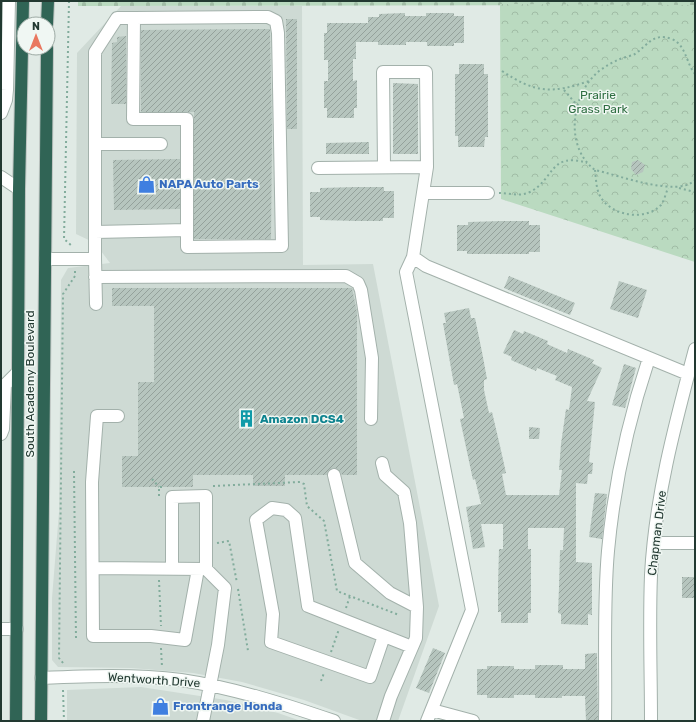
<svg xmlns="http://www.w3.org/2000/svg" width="696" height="722" font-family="Rubik,sans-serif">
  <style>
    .built { fill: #cedad4 }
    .cemetery { fill: url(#cemetery-stones) }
    .park { fill: url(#park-crowns) }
    .building { fill: url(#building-hatch) }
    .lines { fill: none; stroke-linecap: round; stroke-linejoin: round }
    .minor-casing { stroke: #a3b1ab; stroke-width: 14 }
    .highway-casing { stroke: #bdc4c1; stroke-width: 14 }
    .path { stroke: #82ac9c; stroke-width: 2; stroke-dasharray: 2 3; stroke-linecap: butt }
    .minor { stroke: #fff; stroke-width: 12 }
    .highway { stroke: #306455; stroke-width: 12 }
    .labels { text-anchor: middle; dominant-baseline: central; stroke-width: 3; stroke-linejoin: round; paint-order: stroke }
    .park-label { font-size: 12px; fill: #2f6e42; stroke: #f0f7f3 }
    .shop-label { font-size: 12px; font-weight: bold; fill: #366cbe; stroke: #f0f7f3; text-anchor: start }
    .street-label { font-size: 12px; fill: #223931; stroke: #f0f7f3 }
    .culture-label { font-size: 12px; font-weight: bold; fill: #0d838f; stroke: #f0f7f3; text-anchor: start }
  </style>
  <defs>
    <pattern id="cemetery-stones" width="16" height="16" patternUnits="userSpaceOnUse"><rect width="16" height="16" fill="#badac0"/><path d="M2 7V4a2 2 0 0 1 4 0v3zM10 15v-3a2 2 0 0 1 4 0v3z" fill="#a0bca5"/></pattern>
    <pattern id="park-crowns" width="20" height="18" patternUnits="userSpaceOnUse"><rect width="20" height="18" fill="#badac0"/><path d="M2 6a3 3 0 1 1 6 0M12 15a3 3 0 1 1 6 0" fill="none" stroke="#a0bca5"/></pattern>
    <pattern id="building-hatch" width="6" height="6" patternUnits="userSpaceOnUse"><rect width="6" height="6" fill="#b6c5be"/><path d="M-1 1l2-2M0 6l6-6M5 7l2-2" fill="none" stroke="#94a19b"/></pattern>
  </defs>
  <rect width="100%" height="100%" fill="#e0eae5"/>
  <path class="built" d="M121,6H302L303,265L373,264L439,606L398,721H362L304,700L242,682L193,673L131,668L58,667L52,660V598L59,512L61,280L68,268L110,263L95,243L76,234L77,53Z
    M141,687L226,700L278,713L301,721H67V690Z"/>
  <path class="cemetery" d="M78,1H695V5L78,6Z"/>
  <path class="park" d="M500,4L695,5V262L501,199Z"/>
  <path class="building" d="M405,13V16H426V13H454V16H464V43H454V46H427V42H406V45H378V42H356V59H353V81L357,80V108H354V118H327V108H324V81H328V60H324V33H327V23H368V17H379V14Z
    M286,19H297V129H287Z
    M270,29L272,129L271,239H194V112H141V30Z
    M126,36V104H111L112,43L117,42V37Z
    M459,64H484V74H488V137H485L484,147H458V136H455V74H459Z
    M393,83L418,84V154H393Z
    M369,142V154H326V143Z
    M180,159V209L114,210L113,160Z
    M638,160L645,165L643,172L636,175L631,169L632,162Z
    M356,187H384V191H394V218H383V221H356L320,220V217H310V192H320V188Z
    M502,221H529V225H540V252H529V254H467V251H457V225H468V222Z
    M509,276L575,303L570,315L504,288Z
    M619,281L647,290L638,318L610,309Z
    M112,288H352L357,312V475H342L339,470L333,468L329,470L327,475H285V486H253V475H193V487H122V456H138V382H154V306H112Z
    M469,308L471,318H475L482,352L487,379L484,380V390L489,413L492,412L500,446L506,473L502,474L506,495H559L562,470H559L561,444L566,409L569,410L572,387L555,380L557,376L537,368L536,371L511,360L512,357L503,353L514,330L523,334L524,331L548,341L547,344L567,353L568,349L594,360L592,363L602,368L587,401L595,402L589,462L593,463L592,474H588L587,484L576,483V562L592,563V615L588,614V625L561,624V614L558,613L559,587L560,550H563L564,528H528V549H531V613H528V623H501V612H498V585L499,549H503V524H481L485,547L473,549L466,507L481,504L475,479L473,480L460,419L464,418L457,384L454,385L443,323H446L444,313Z
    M624,364L636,368L625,408L612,405Z
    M529,427L540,428L539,439H529Z
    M595,493L607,494L602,539L589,537Z
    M682,577H695V598H682Z
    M433,648L445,653L429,693L416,688Z
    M597,653L598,721H586L585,696H562V698H535V695H514V698H487V695H477V669H487V666H514V669H535V665H563V669H585V654Z"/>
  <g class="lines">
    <defs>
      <path id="minor" d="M1,113L6,100L7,90L9,1
        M95,144V52L117,18H134L268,17L276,21L278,33L282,246L187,247V119H133L134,18
        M384,167L383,72H426L427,167L413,257L406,272L472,610L427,721
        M318,168L427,167
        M1,177L19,189
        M424,193H488
        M95,232L187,230
        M413,257L426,266L688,374
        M45,259H95L96,304
        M95,259V144H161
        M95,277L346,276L358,283L361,290L372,358L371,419
        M118,416H97L92,482L93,636H151L185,640L198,569
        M1,434L3,429L5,385L18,372
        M382,463L385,475L404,492L410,523L417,607L416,638L391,696L383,721
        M334,475L355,563L390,593L417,607
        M655,543H695
        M93,568L205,569
        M172,568V497L206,496V569L225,588L218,645L203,721
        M1,629H17
        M384,636L370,677L271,642L273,614L256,520L272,508L286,510L295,518L308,606L412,647
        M41,678C88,676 135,674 181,680C234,688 284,704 334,721
        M432,710L473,721
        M605,721C606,665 603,607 608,551C614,485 628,421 649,358
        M651,721C651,673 649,624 651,575C655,498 675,424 695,349"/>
      <path id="highway" d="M47,24L48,1
        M16,721L19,189L23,1
        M41,721L47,48"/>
    </defs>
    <use href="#minor" class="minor-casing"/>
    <use href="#highway" class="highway-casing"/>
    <path class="path" d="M69,1L64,239L72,246
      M502,71C535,93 552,94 589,81
      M695,74C686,63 686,45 672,39C653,32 648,45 635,54C631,56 625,57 620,59C613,62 606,66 599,71C571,94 564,147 595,170C618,175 678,198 695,180
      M564,90L577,105
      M595,170C596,178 596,187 599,194C609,216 645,222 661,205C664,201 666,193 668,188
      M679,188L695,192
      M499,193C509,193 520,197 530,192C554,180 550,151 587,163
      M74,471L76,639
      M152,479L159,487
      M213,486L300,482L304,484L307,506L324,521L337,591L399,615
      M159,496V487H165
      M217,543L229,541L237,583
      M159,580L161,626
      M238,589L248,651
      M346,608L350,596
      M161,648L162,667
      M331,652L339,629
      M63,663L59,658L63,294L75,276V271
      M321,681L324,673
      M63,690L64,721"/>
    <use href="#minor" class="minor"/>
    <use href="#highway" class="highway"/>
  </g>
  <defs>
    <symbol id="shop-bare" viewBox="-9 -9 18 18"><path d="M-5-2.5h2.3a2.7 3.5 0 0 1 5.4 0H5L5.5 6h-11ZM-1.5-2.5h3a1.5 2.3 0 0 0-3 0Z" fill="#3f7fe0" stroke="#f0f7f3" stroke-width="2.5" paint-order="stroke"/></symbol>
    <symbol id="building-bare" viewBox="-9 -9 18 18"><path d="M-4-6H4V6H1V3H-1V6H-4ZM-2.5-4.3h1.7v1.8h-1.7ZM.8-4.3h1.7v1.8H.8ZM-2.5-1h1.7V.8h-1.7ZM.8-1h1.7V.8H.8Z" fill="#0f9aa8" stroke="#f0f7f3" stroke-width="2.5" paint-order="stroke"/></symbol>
  </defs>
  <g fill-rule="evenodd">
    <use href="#shop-bare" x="134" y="172" width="25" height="25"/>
    <use href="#building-bare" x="234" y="406" width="25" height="25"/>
    <use href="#shop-bare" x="148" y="694" width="25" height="25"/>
  </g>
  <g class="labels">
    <g class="park-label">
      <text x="598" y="95">Prairie<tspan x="598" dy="14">Grass Park</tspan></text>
    </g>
    <g class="shop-label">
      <text x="159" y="184">NAPA Auto Parts</text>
      <text x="173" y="706">Frontrange Honda</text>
    </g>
    <g class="street-label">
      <text transform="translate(30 384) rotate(-90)">South Academy Boulevard</text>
      <text transform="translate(657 533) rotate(-83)">Chapman Drive</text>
      <text transform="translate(154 680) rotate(4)">Wentworth Drive</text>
    </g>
    <g class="culture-label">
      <text x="260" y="419">Amazon DCS4</text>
    </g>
  </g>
  <rect width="696" height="722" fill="none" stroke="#223931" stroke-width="4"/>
  <g transform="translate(36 36)"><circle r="19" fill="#f0f7f3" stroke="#9eaba5"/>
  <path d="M0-3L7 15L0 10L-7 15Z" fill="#e9775f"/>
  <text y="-6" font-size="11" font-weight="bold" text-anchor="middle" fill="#223931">N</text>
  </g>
</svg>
